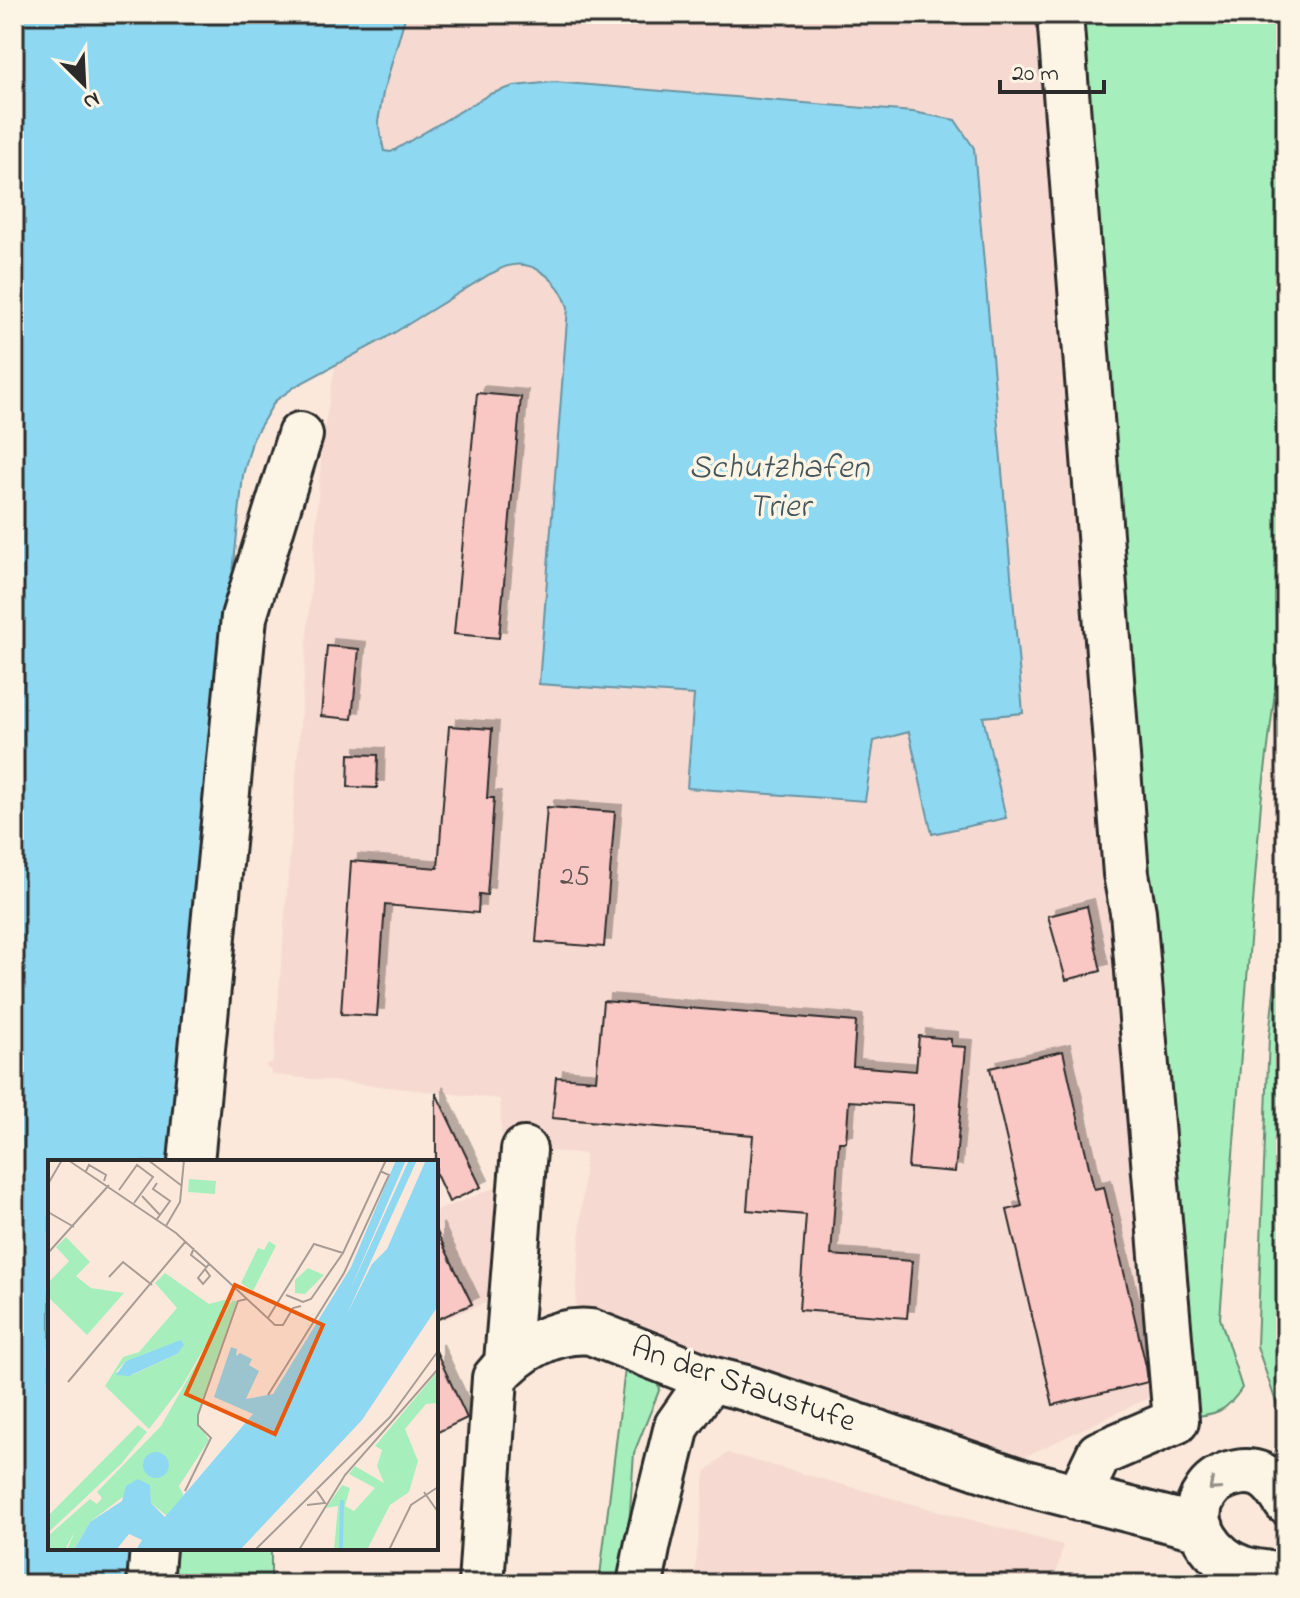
<svg xmlns="http://www.w3.org/2000/svg" width="1300" height="1598" font-family="'Indie Flower',sans-serif">
  <style>
    .built { fill: #f6dad1 }
    .green { fill: #a6efbd; stroke: #688d74; stroke-width: 2 }
    .water { fill: #8fd8f1; stroke: #6793a2; stroke-width: 2 }
    .building { fill: #f9c8c4; stroke: #2b2b2b; stroke-width: 2; filter: url(#shadow) }
    .lines { fill: none; stroke-linecap: round; stroke-linejoin: round }
    .minor-casing { stroke: #2b2b2b; stroke-width: 50 }
    .minor { stroke: #fcf5e5; stroke-width: 44 }
    .oneway { stroke: #949088 }
    .labels { text-anchor: middle; dominant-baseline: central; stroke-width: 7; stroke-linejoin: round; paint-order: stroke }
    .number-label { font-size: 28px; fill: #5e5251 }
    .street-label { font-size: 32px; fill: #2b2b2b; stroke: #fcf5e5 }
    .water-label { font-size: 34px; font-style: italic; fill: #44565c; stroke: #fcf5e5 }
    .inset-river { fill: none; stroke: #8fd8f1; stroke-width: 4 }
    .inset-road { fill: none; stroke: #a89c95; stroke-width: 2 }
    .view { fill: #e8590c; fill-opacity: 0.15; stroke: #e8590c; stroke-width: 4 }
    .inset-edge { fill: none; stroke: #2b2b2b; stroke-width: 4 }
  </style>
  <defs>
    <filter id="shadow"><feDropShadow dx="7" dy="-7" stdDeviation="0" flood-color="#0004"/></filter>
  </defs>
  <rect width="100%" height="100%" fill="#fbe8db"/>
  <filter id="ink" filterUnits="userSpaceOnUse"><feTurbulence type="fractalNoise" baseFrequency=".0125" numOctaves="2"/><feDisplacementMap in="SourceGraphic" scale="16" xChannelSelector="R" yChannelSelector="G"/><feConvolveMatrix kernelMatrix="1 2 1 2 8 2 1 2 1" color-interpolation-filters="sRGB"/></filter>
  <g filter="url(#ink)">
    <path class="built" d="M406,14H1039L1157,1394L1026,1456L575,1314L585,1154L502,1147L500,1099L274,1075L265,1065L273,1062L274,1054L323,435L383,93Z
      M502,1185L499,1298L436,1322V1211Z
      M727,1453L1063,1545L1054,1584H694L705,1472Z"/>
    <path class="green" d="M1072,14H1286V603L1261,803L1220,1318L1242,1388C1226,1412 1216,1415 1187,1417Z
      M1286,881V1402L1277,1405L1257,1346L1269,1037Z
      M625,1369L648,1370L660,1388L634,1453L625,1584H599Z
      M168,1548H271V1584H165Z"/>
    <path class="water" d="M14,14H406L383,93L378,122L384,151L391,152L490,94L514,86L554,82L913,112L955,120L974,148L1023,713L983,717L1006,818L932,834L909,732L874,741L865,801L687,788L694,695L539,684L568,307C561,284 536,258 508,266C502,267 496,272 490,274L384,339L296,386L275,401L253,438L243,475L173,1162H50V1548H131L127,1584H14Z"/>
    <path class="building" d="M477,393L521,397L499,638L454,634Z
      M327,646L359,649L352,719L321,716Z
      M449,726L492,729L487,798H494L487,895L479,894L478,913L385,905L377,1016L341,1014L351,861L438,868Z
      M349,754L378,755L377,788L348,787Z
      M547,807L615,812L604,947L536,942Z
      M1087,906L1101,971L1066,980L1048,916Z
      M603,1001L856,1022L853,1066L916,1071L919,1036L951,1039V1046L966,1047L955,1172L908,1168L913,1105L849,1101L846,1142H839L831,1255L912,1261L907,1318L799,1310L806,1215L747,1210L753,1135L552,1118L556,1077L596,1080Z
      M1063,1051L1094,1189L1104,1187L1146,1366L1148,1382L1053,1405L1007,1210L1022,1206L990,1068Z
      M436,1093L481,1187L449,1202L436,1174Z
      M436,1230L472,1304L436,1320Z
      M436,1351L467,1418L436,1433Z"/>
    <g class="lines">
      <defs>
        <path id="minor" d="M1060,14L1126,874L1133,912L1176,1421L1099,1454L1078,1498
          M191,1162L244,617L300,435
          M507,1362L524,1150
          M1286,1502C1280,1492 1272,1480 1261,1475C1243,1467 1216,1476 1206,1492C1184,1522 1214,1560 1243,1569C1257,1573 1272,1574 1286,1576
          M150,1584L153,1548
          M481,1584L495,1378C516,1350 556,1328 591,1332L710,1379L746,1388L1025,1483L1201,1528
          M640,1584L648,1543L677,1426L710,1379"/>
      </defs>
      <use href="#minor" class="minor-casing"/>
      <use href="#minor" class="minor"/>
    </g>
    <defs><path id="oneway-chevron" d="M-2-3.5L2.5 0L-2 3.5" fill="none" stroke-width="1.6" stroke-linecap="round" stroke-linejoin="round" transform="scale(2)"/></defs>
    <use class="oneway" href="#oneway-chevron" transform="translate(1214 1486) rotate(138)"/>
  </g>
  <g class="labels">
    <g class="number-label">
      <text x="575" y="877">25</text>
    </g>
    <g class="street-label">
      <text transform="translate(743 1386) rotate(19)">An der Staustufe</text>
    </g>
    <g class="water-label">
      <text x="779" y="469">Schutzhafen<tspan x="779" dy="39">Trier</tspan></text>
    </g>
  </g>
  <g transform="translate(48 1160)">
    <rect width="390" height="390" fill="#fbe8db"/>
    <path d="M141,19L168,21L167,34L140,32ZM18,77L42,102L28,116L43,128L76,133L39,175L0,137V123L21,101L8,87ZM221,81L228,86L205,131L193,123L210,88L216,90ZM260,108L276,115L257,134L247,133V120ZM117,113L161,144L180,139L182,144L134,226L101,269L57,226L75,197L91,192L129,148L107,123ZM133,181L129,194L84,215L68,212L78,201ZM184,141H189L149,261L161,280L131,326L136,336L119,356L103,343L102,329L76,336L42,362L26,390H19L27,371L17,390H0V376L42,339L49,344L54,338L49,332L113,266ZM390,211V243L378,244L357,269L370,301L361,332L342,345L319,390H286L290,346L278,348L294,325L302,328L297,346L306,351L327,328L301,314L307,306L336,323L329,306L334,290L327,286ZM90,265L99,272L73,304L0,373V356Z" fill="#a6efbd" fill-rule="evenodd"/>
    <path d="M348,0H358L302,130L361,0H369L299,154L324,104L339,89L378,0H390V146L314,260L192,390H88L94,380L81,374L68,390H26L42,362L74,341L78,326L90,319L102,325L103,343L117,357L205,254L166,237L183,187L189,189L188,196L192,193L204,199L201,205L211,211L198,239L225,234L303,107ZM133,180L136,185L129,194L81,216L68,215L78,201ZM95 305a13 13 0 1 1 26 0a13 13 0 1 1-26 0Z" fill="#8fd8f1"/>
    <path class="inset-river" d="M293,390L294,340"/>
    <path class="inset-road" d="M20,0L128,73L227,165H235L245,148L253,146M100,0L134,26M38,11L41,5L58,15L56,21M0,24L14,0M71,30L89,5L105,17L86,43M94,36L112,55M0,52L26,67M109,59L122,41L105,29L109,23M118,66L132,42L136,0M146,88L143,95L158,107M0,93L61,25M157,109L162,116L155,124L150,118L161,104M61,117L75,102L104,125M238,135L255,142L263,139L295,93M220,158L266,84L295,93L338,0M20,222L138,81M220,235L296,113L341,15L332,11M137,331L163,278L150,265V255L190,141L199,139M376,332L390,352M259,345L277,343L269,331M207,390L342,257L390,191M251,390L297,315L390,209M341,390L363,345L390,327"/>
    <path class="view" d="M187,125L275,165L227,274L138,234Z"/>
    <rect width="390" height="390" class="inset-edge"/>
  </g>
  <rect width="1300" height="1598" fill="none" stroke="#fcf5e5" stroke-width="48"/>
  <rect x="24" y="24" width="1252" height="1550" fill="none" stroke="#2b2b2b" stroke-width="3" filter="url(#ink)"/>
  <g transform="translate(84 84) rotate(156)" stroke="#fcf5e5" stroke-width="6" paint-order="stroke">
  <path d="M0-6L14 30L0 20L-14 30Z" fill="#2b2b2b"/>
  <text y="-12" font-size="22" font-weight="bold" text-anchor="middle" fill="#2b2b2b">N</text>
  </g>
  <path d="M1000 80v12h104v-12" fill="none" stroke="#2b2b2b" stroke-width="4"/>
  <text x="1012" y="80" font-size="24" fill="#2b2b2b" stroke="#fcf5e5" stroke-width="6" paint-order="stroke">20 m</text>
</svg>
